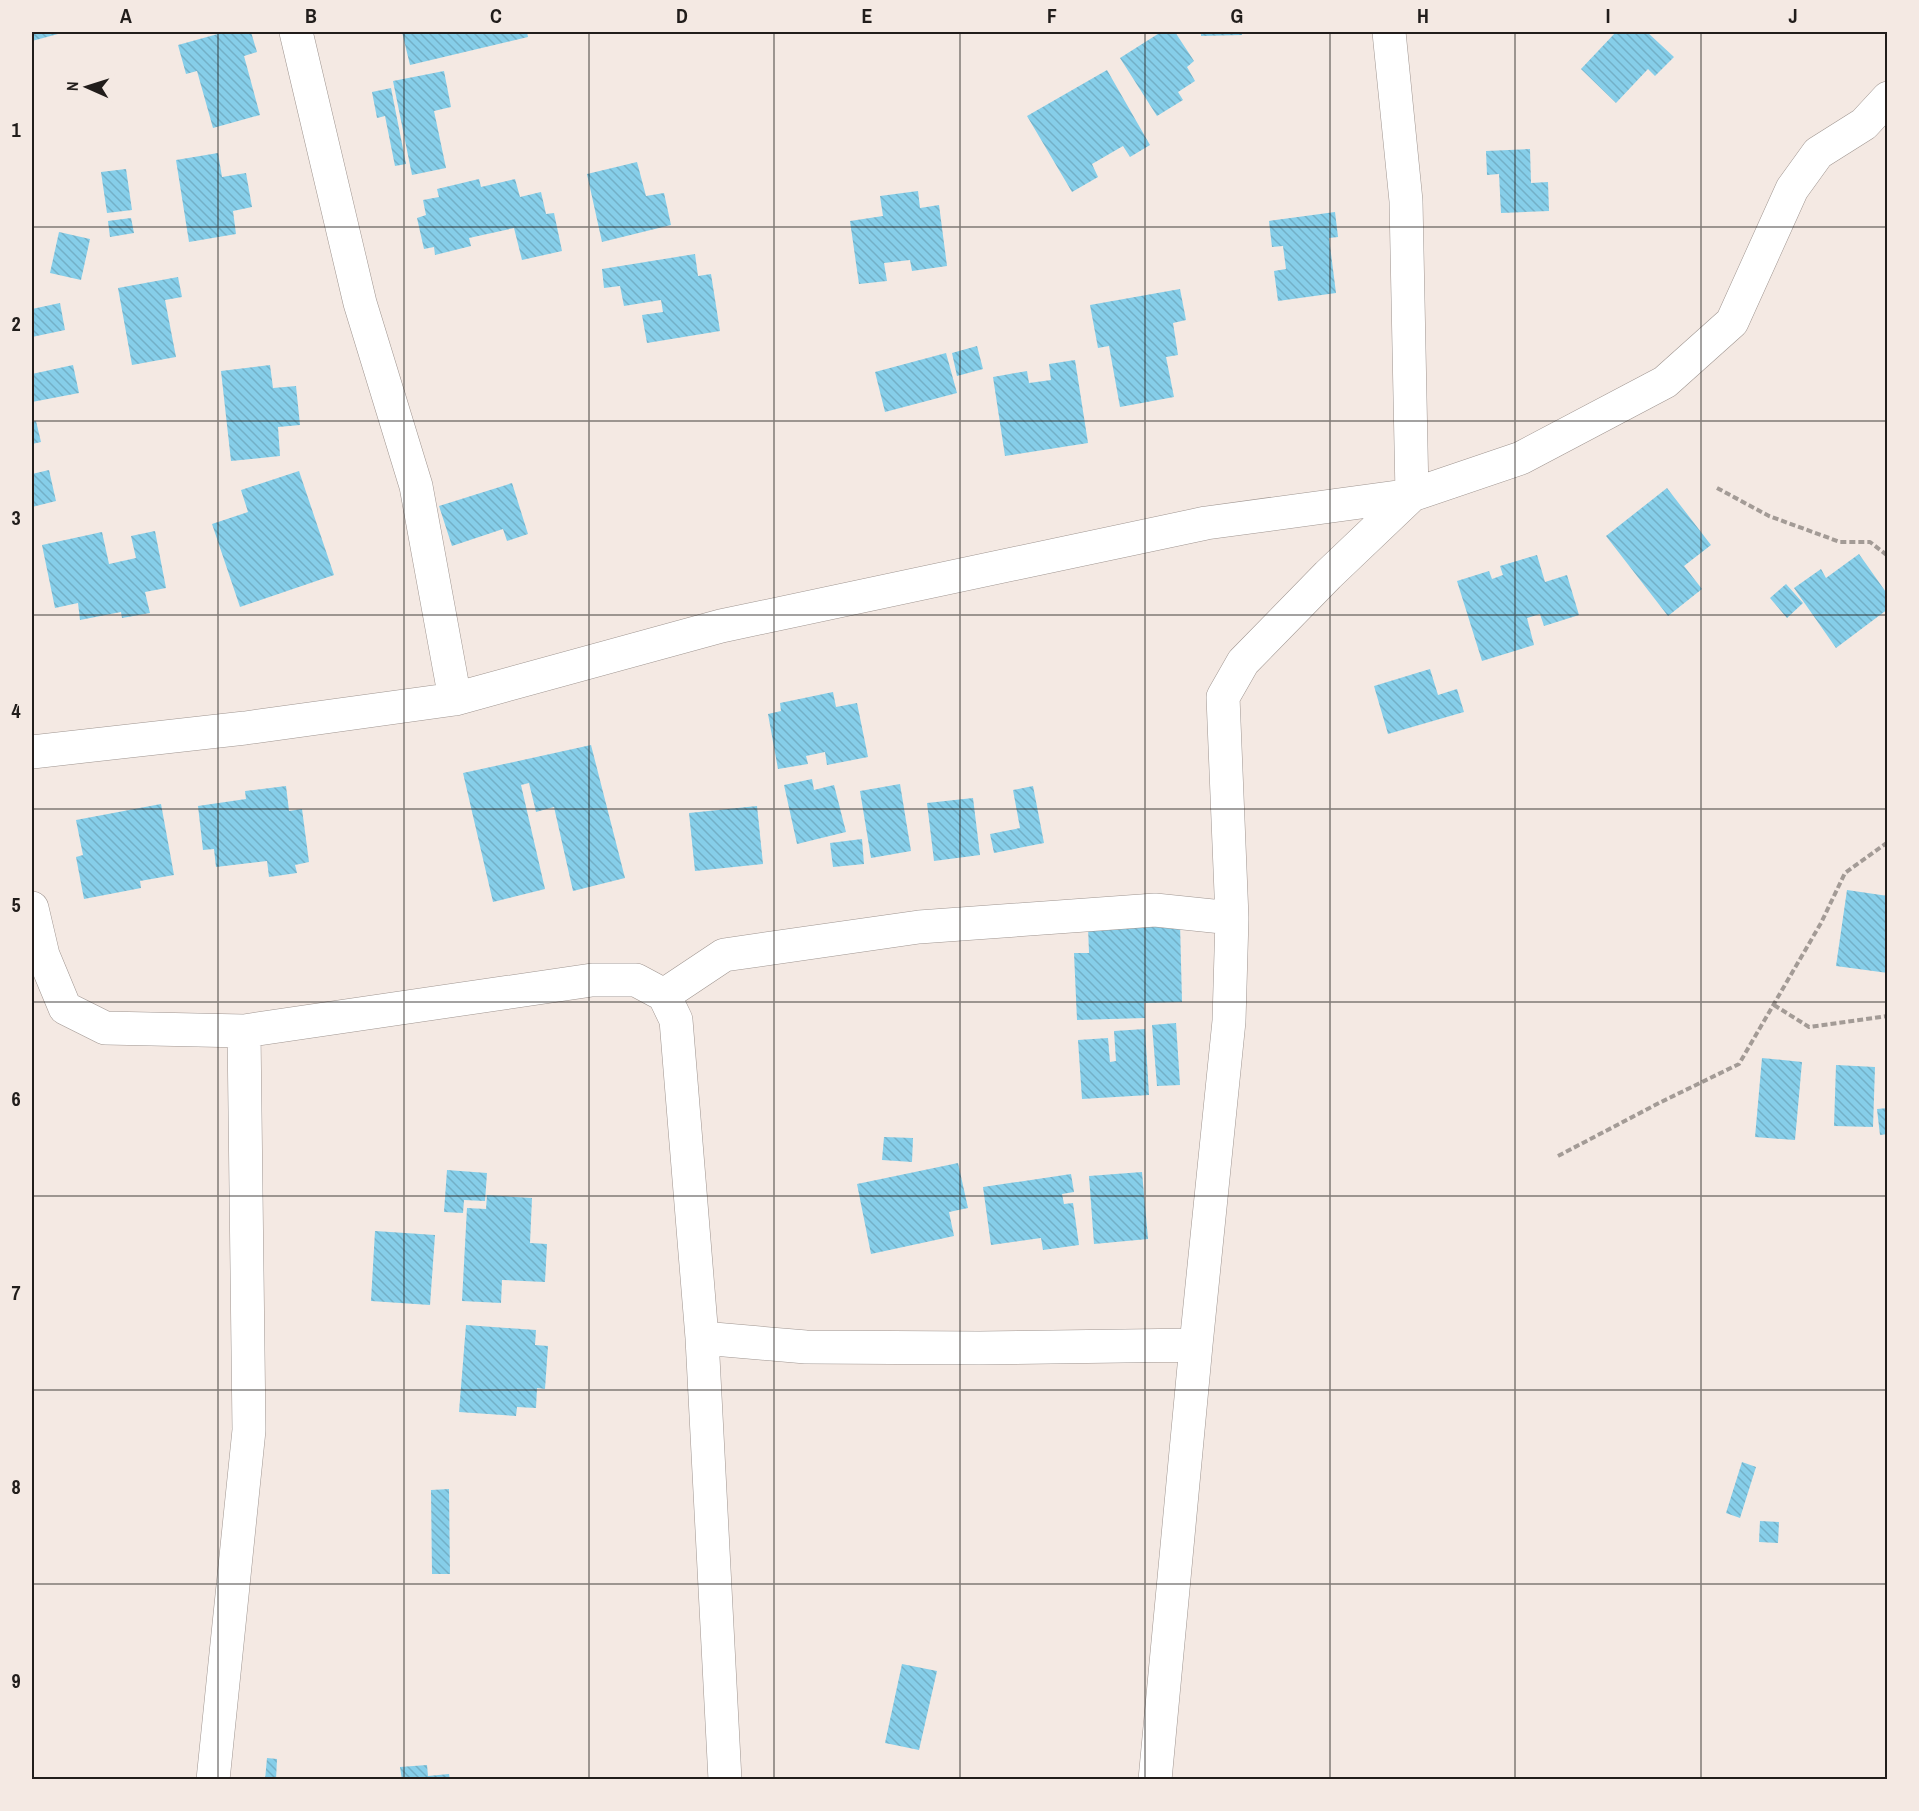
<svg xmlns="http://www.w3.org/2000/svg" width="1919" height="1811" font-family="'Archivo Narrow',sans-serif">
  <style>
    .building { fill: url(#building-back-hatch) }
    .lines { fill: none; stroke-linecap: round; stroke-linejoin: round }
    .minor-casing { stroke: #9f9590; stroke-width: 34 }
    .path { stroke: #a39b96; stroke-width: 4; stroke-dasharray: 6 3; stroke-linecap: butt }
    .minor { stroke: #fff; stroke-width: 33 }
    .grid { fill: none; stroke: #211d1b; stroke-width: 1.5; stroke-opacity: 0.55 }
    .neatline { fill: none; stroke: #211d1b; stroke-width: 2 }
    .grid-label { font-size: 20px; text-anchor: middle; font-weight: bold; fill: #211d1b }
  </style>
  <defs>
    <pattern id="building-back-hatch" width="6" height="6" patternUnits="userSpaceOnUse" patternTransform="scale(1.5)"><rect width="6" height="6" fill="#86cee9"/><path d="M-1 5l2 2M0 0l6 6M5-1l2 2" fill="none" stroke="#73b0c7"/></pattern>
  </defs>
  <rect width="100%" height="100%" fill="#f4e9e3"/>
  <path class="building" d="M32,32H57L58,34L32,41Z
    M225,32H251L257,52L244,56L260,115L213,128L197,71L186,74L178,45Z
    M402,32H527L528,37L410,65Z
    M1161,32H1175L1194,61L1187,67L1195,81L1178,92L1183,100L1157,116L1120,58Z
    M1201,32H1242V35L1201,36Z
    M1616,32H1647L1674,57L1655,76L1648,69L1616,103L1581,69Z
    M1107,70L1150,145L1130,157L1123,146L1092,164L1098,177L1072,192L1027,116Z
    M444,71L451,107L434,111L446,168L412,175L393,81Z
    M391,88L406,164L395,166L385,116L377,118L372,92Z
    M1530,149L1531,183L1548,182L1549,211L1501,213L1499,174L1487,175L1486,151Z
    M218,153L222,177L246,173L252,207L233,211L236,234L189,242L176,160Z
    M637,162L646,196L664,193L671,225L602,242L587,174Z
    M126,169L132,210L107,213L101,172Z
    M479,179L481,187L515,179L520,197L541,192L546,214L554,213L562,251L522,260L514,228L469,238L471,246L435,255L434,247L424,249L417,218L426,215L423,200L439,197L437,189Z
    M918,191L920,208L939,205L947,266L912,271L910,260L884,263L887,281L859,284L850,221L883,216L880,196Z
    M1335,212L1338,237L1329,238L1336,293L1278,301L1274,271L1286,269L1283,246L1272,247L1269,221Z
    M131,218L134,233L110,237L108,221Z
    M59,232L90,239L81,280L50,273Z
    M695,254L698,276L711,274L720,331L647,343L642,315L663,312L661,300L624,306L620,286L604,288L602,269Z
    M178,277L182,297L165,300L176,357L132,365L118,288Z
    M1180,289L1186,320L1173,323L1178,355L1166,357L1174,397L1120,407L1109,346L1098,348L1090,305Z
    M60,303L65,330L32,337V309Z
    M977,346L983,369L957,376L952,353Z
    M946,353L957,393L885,412L875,372Z
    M1075,360L1088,443L1005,456L993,377L1027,371L1029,383L1051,380L1049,364Z
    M73,365L79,393L32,402V374Z
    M270,365L273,388L296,386L300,425L278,427L280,456L231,461L221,371Z
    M36,421L41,442L32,444V422Z
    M49,470L56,501L32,507V474Z
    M299,471L334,575L240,607L212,524L248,512L241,490Z
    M512,483L528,534L507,541L503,529L452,546L439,506Z
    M1667,488L1711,545L1684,566L1702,589L1668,616L1606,536Z
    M155,531L166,588L145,592L150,613L122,618L121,612L80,620L78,603L55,608L42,545L102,532L109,564L136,558L131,536Z
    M1859,554L1888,595V609L1836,648L1794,588L1821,569L1826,578Z
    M1537,555L1545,582L1567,575L1579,615L1544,626L1540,614L1527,618L1534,645L1482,661L1457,581L1489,571L1492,579L1503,575L1500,566Z
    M1786,584L1803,603L1787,618L1770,598Z
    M1430,669L1438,695L1457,689L1464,712L1388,734L1374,686Z
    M833,692L836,707L857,703L868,757L827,765L825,752L806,756L808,764L778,769L768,714L781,711L780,703Z
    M591,745L625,878L573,891L554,807L536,812L529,783L521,785L545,889L493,902L463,773Z
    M812,779L814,790L834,785L846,832L797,844L784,785Z
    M900,784L911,851L871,858L860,791Z
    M286,786L289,811L302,809L309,862L295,865L297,873L269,877L267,861L216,867L214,849L203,850L198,806L246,799L245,791Z
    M1033,786L1044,843L994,853L990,834L1020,828L1013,790Z
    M973,798L980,855L934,861L927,803Z
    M161,804L174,875L140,881L141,888L84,899L76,857L83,855L76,820Z
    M757,806L763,864L695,871L689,813Z
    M862,839L864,864L833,867L830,843Z
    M1847,890L1888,896V973L1836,966Z
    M1180,923L1182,1002L1144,1003L1145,1018L1077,1020L1074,953H1089L1088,926Z
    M1176,1023L1180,1085L1157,1086L1152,1025Z
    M1145,1029L1149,1095L1082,1099L1078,1040L1108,1038L1110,1062L1116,1061L1114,1031Z
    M1762,1058L1802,1062L1795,1140L1755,1137Z
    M1836,1065L1875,1067L1873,1127L1834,1126Z
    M1888,1108V1134L1880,1135L1877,1109Z
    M884,1137L913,1138L912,1162L882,1160Z
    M958,1163L968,1208L949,1212L954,1236L871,1254L857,1184Z
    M447,1170L487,1173L485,1201L464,1200L463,1213L444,1212Z
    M1142,1172L1148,1239L1094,1244L1089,1176Z
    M1071,1174L1074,1192L1062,1194L1064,1204L1073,1203L1079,1245L1043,1250L1041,1238L991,1245L983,1187Z
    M487,1195L532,1198L530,1243L547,1244L545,1282L502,1280L501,1303L462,1301L467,1208L486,1209Z
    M375,1231L435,1235L430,1305L371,1301Z
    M466,1325L536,1330L535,1345L548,1346L545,1389L537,1388L536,1408L517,1407L516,1416L459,1412Z
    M1742,1462L1756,1467L1740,1518L1726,1513Z
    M449,1489L450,1574H432L431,1490Z
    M1760,1521L1779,1522L1778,1543L1759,1542Z
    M902,1664L937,1671L919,1750L885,1743Z
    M267,1758L277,1759L276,1780H265Z
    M427,1765L428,1776L449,1774L450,1780H402L400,1767Z"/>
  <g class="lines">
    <defs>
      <path id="minor" d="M296,32L360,303L416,486L455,699
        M32,752L245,728L455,699L721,626L1206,523L1412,495L1521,458L1665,382L1732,322L1792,189L1818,153L1864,124L1888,98
        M32,908L43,955L65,1008L105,1028L244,1031L592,980H636L664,995L676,1020L702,1338L725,1780
        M664,995L724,955L919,927L1155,910L1232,918
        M702,1338L806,1347L979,1348L1196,1345
        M213,1780L249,1430L244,1031
        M1155,1780L1196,1345L1229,1021L1232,918L1223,697L1243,662L1328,575L1412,495L1406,201L1389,32"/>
    </defs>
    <use href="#minor" class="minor-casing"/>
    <path class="path" d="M1717,488L1769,516L1840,542H1870L1888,556
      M1774,1005L1809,1027L1888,1016
      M1558,1156L1659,1103L1739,1064L1821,923L1845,873L1888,842"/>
    <use href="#minor" class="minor"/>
  </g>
  <path class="grid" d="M218,32V1780M404,32V1780M589,32V1780M774,32V1780M960,32V1780M1145,32V1780M1330,32V1780M1515,32V1780M1701,32V1780M32,227H1888M32,421H1888M32,615H1888M32,809H1888M32,1002H1888M32,1196H1888M32,1390H1888M32,1584H1888"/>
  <rect width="1919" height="1811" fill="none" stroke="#f4e9e3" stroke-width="66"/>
  <g transform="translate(87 87) rotate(273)" stroke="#f4e9e3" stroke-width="4.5" paint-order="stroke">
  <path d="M0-4.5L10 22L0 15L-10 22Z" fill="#211d1b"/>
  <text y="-9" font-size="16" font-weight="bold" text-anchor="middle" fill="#211d1b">N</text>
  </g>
  <rect x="33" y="33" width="1853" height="1745" class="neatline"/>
  <g class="grid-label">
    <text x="126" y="23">A</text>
    <text x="311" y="23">B</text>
    <text x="496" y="23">C</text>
    <text x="682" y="23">D</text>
    <text x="867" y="23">E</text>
    <text x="1052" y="23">F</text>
    <text x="1237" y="23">G</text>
    <text x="1423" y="23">H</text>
    <text x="1608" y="23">I</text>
    <text x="1793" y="23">J</text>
    <text x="16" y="137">1</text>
    <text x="16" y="331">2</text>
    <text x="16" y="525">3</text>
    <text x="16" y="718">4</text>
    <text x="16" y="912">5</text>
    <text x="16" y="1106">6</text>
    <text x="16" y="1300">7</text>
    <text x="16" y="1494">8</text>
    <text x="16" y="1688">9</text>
  </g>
</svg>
